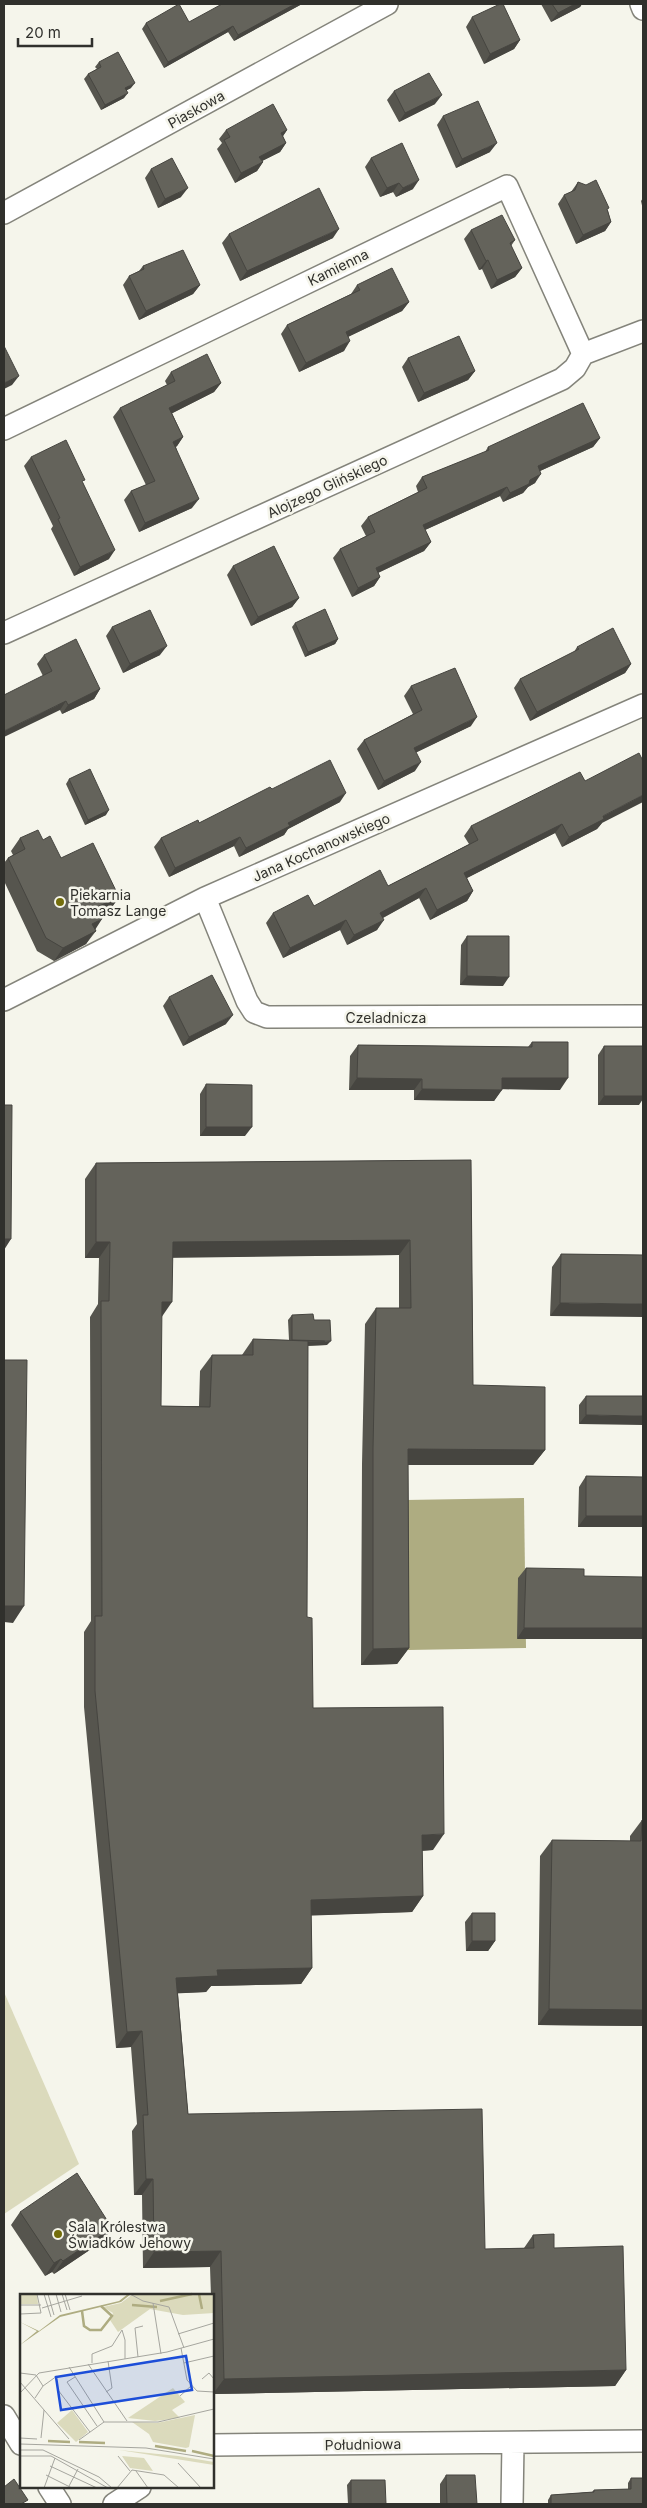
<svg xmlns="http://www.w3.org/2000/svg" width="647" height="2508" font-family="Inter,sans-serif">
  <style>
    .green { fill: #dbdabc }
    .water { fill: #aeac81 }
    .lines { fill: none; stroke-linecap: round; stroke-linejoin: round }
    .street-casing { stroke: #84847b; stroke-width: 24 }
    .street { stroke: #fff; stroke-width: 21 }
    .wall { fill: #56554e }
    .shaded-wall { fill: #464540 }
    .building { fill: #64635b; stroke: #464540 }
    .poi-dot { fill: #736d0b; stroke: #f5f5eb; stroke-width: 2 }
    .labels { text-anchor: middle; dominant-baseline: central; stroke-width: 5; stroke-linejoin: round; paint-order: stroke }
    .street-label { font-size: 14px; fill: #30302c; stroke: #f5f5eb }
    .poi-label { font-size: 14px; fill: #30302c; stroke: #f5f5eb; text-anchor: start }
    .inset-river { fill: none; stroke: #aeac81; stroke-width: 2.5 }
    .inset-road { fill: none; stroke: #a6a69f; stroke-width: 1 }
    .view { fill: #1d4ed8; fill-opacity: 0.15; stroke: #1d4ed8; stroke-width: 2.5 }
    .inset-edge { fill: none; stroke: #30302c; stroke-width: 2.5 }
  </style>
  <rect width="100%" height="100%" fill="#f5f5eb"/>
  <path class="green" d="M4,1992L79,2164L4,2214Z"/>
  <path class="water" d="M524,1498L526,1648L408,1650L406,1500Z"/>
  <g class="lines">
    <defs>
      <path id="street" d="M641,4L643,9
        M4,213L387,4
        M4,429L507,186L583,354
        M4,633L562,379L575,368L583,354L643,331
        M205,898L247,1001L254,1012L267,1017L643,1016
        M4,1000L205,898L643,705
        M4,2416L21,2444
        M212,2445L643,2441
        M49,2487L60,2504
        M114,2504L140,2487
        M512,2504L513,2443"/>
    </defs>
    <use href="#street" class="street-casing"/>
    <use href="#street" class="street"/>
  </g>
  <path class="wall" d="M302,4L234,41L228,32L164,68L142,29L146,23L189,22Z
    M541,4H582L580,7L551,22Z
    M472,17L520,40L514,49L484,64L466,27Z
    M99,62L131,88L126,90L124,98L101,110L84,79L88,74L97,69L95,67Z
    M394,91L435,104L399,122L387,100Z
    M443,116L490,152L456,168L437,125Z
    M226,130H287L283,136L286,143L280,152L262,161L263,162L257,171L235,183L217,149L222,143L219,139Z
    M371,158L413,189L396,197L393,192L380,197L365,167Z
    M151,169L181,197L158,208L145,178Z
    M578,182L608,211L611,222L605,231L576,244L558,204L564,195L571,192Z
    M643,198V210L641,201Z
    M471,230L515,240L511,246L522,268L515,277L491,289L482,269L479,270L464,239Z
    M229,234L333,238L240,281L222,243Z
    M143,266L200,285L193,294L139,320L123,285L129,276L139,271Z
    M357,285L409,302L402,311L348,337L344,351L299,372L281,334L287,325L351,294Z
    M408,358L475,371L468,380L418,402L402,367Z
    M171,372L221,383L214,392L172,413L183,437L177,446L176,447L192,508L139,532L124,500L131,491L146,485L113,417L120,408L167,385L165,381Z
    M600,438L593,447L540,471L535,483L528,487L523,493L503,502L500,496L425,530L431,542L424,551L378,573L380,577L374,586L352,597L333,558L340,549L366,536L361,526L368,517L418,492L416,486L422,477L485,452L488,447Z
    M31,457L83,483L109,559L74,576L51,529L53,526L24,466Z
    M233,566L299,598L292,607L251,626L227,575Z
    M295,623L338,639L335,644L305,657L292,627Z
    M112,627L160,655L123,673L106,636Z
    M577,647L631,664L625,673L530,721L514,688L520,679L574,652Z
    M44,655L100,689L94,699L62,714L37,664Z
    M411,686L471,726L416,752L415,771L378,790L357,749L364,740L413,714L404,696Z
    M69,779L106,815L85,825L66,784Z
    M272,789L340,802L288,829L284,835L239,857L234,846L169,877L154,847L161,838L199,823Z
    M602,823L597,829L562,847L555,833L467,878L473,891L467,901L430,920L419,898L383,918L377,930L347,945L340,930L283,958L266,923L273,913L314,906L388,886L469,844L464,836L471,826Z
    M20,838L43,840L61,858L119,897L110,910L100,915L95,930L96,931L86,944L54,961L37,951L4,881V863L8,858L13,855L11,851Z
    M467,936L503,986L460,985L461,945Z
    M169,997L226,1024L183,1046L163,1006Z
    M532,1042L560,1090L502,1089L494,1101L414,1100V1090H349L350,1056L358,1045L528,1047Z
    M604,1046L639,1105H598V1055Z
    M206,1084L245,1136H200V1094Z
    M471,1160L473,1385L545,1450L533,1465H408L409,1648L397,1664L361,1665L362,1464L365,1324L376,1308H399V1255L173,1257L161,1317V1406H199L200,1371L212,1355H242L253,1339L289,1340L288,1320L292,1315L314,1320L327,1345L308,1346L307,1617L313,1708L433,1850L422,1851L423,1896L412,1912L311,1915L312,1968L301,1984L211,1986L206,1992L178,1993L188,2114L485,2249L524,2248L533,2235L554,2248L626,2370L615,2386L213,2394L212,2296H211L210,2267L143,2268L142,2195H134L132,2131L137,2124L131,2047L116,2048L84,1707V1632L91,1621L90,1317L98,1304L99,1258H85V1179L96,1163Z
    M561,1254L643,1255L550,1316L552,1267Z
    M586,1396H643L579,1424V1405Z
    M586,1476L643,1477V1527H578L579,1487Z
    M526,1568L584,1576L517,1639L518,1578Z
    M642,1820L643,2026L538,2025L540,1856L552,1840L630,1841V1836Z
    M472,1913L495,1941L488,1951H466L465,1922Z
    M20,2212L112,2228L103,2241L54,2274L52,2272L45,2276L11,2225Z
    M446,2475L477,2504H440V2484Z
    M631,2478L643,2504H548V2500L551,2495L592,2492L594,2490L628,2489V2483Z
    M351,2480L386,2504H348L347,2485Z"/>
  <path class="shaded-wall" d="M295,4H302L234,41L238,35Z
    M575,4H582L580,7L551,22L558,13Z
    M233,26L228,32L164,68L168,62Z
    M520,40L514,49L484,64L490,54Z
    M135,83L131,88L122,93L125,88Z
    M128,93L124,98L101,110L105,105Z
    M442,95L435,104L399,122L405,113Z
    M287,130L281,139V133Z
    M286,143L280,152L252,166L259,157Z
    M497,143L490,152L456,168L462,159Z
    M263,162L257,171L235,183L241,173Z
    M419,180L413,189L396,197L403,188Z
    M399,183L393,192L380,197L387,188Z
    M188,188L181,197L158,208L165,199Z
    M611,222L605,231L576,244L583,235Z
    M339,229L333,238L240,281L247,271Z
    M488,260L482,269L479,270L486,261Z
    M522,268L515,277L491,289L497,280Z
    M200,285L193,294L139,320L146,311Z
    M409,302L402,311L339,341L346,332Z
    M350,341L344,351L299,372L306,363Z
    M475,371L468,380L418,402L424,393Z
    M19,376L12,385L4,389V383Z
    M221,383L214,392L163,418L169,408Z
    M183,437L177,446L167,451L173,442Z
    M600,438L593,447L531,475L538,466Z
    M541,474L535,483L528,487L523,493L503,502L510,493L530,480Z
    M507,487L500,496L416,534L423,525Z
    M199,499L192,508L139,532L145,523Z
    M431,542L424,551L369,577L376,568Z
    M115,550L109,559L74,576L80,567Z
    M380,577L374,586L352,597L358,588Z
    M299,598L292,607L251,626L258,617Z
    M338,639L335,644L305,657L308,652Z
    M167,646L160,655L123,673L130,664Z
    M631,664L625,673L530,721L537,712Z
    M100,689L94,699L62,714L68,705Z
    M66,701L60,710L4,737V731Z
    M477,717L471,726L407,757L414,748Z
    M421,762L415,771L378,790L384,781Z
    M346,793L340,802L288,829L284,835L239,857L246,848L288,823Z
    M643,795V802L602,823L597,829L562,847L569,837L603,816Z
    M109,810L106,815L85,825L88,820Z
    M562,824L555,833L457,883L464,873Z
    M240,837L234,846L169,877L175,868Z
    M426,888L419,898L373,923L380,913Z
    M473,891L467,901L430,920L437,910Z
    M119,897L110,910L88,920L97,907Z
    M102,919L86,944L54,961L63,948L92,924Z
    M346,920L340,930L283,958L290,948Z
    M384,920L377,930L347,945L354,935Z
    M467,976L509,977L503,986L460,985Z
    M233,1015L226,1024L183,1046L189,1037Z
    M357,1078L422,1079L414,1090H349Z
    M502,1078H568L560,1090L494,1089Z
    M422,1089L502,1090L494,1101L414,1100Z
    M604,1096H643V1099L639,1105H598Z
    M206,1127H252L245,1136H200Z
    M4,1239H11L4,1250Z
    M410,1240L399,1255L162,1258L173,1242Z
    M96,1242H110L99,1258H85Z
    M162,1302H172L161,1318Z
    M560,1303L643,1304V1317L550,1316Z
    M331,1341L327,1345L289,1346L292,1342Z
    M586,1415L643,1416V1425L579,1424Z
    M408,1449L545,1450L533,1465H397Z
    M586,1516H643V1527H578Z
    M4,1606H24L13,1623L4,1622Z
    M524,1628H643V1639H517Z
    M409,1648L397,1664L361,1665L373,1649Z
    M444,1834L433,1850L411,1851L422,1835Z
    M423,1896L412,1912L300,1916L311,1900Z
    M472,1941H495L488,1951H466Z
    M312,1968L301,1984L211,1986L206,1992L165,1994L176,1978L217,1970Z
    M549,2009L643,2010V2026L538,2025Z
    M142,2031L131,2047L116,2048L127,2032Z
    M146,2179H153L142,2195H134Z
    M112,2228L103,2241L54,2274L63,2261Z
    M221,2251L210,2267L143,2268L154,2252Z
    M61,2259L52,2272L45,2276L54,2263Z
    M626,2370L615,2386L213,2394L224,2379Z"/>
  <path class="building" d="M179,4L189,22L222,4H295L238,35L233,26L168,62L146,23Z
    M500,4H503L520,40L490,54L472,17Z
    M552,4H575L558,13Z
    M118,52L135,83L125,88L128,93L105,105L88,74L101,67L99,62Z
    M429,73L442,95L405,113L394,91Z
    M478,101L497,143L462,159L443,116Z
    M273,104L287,130L281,133L286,143L259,157L263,162L241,173L224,140L230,137L226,130Z
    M402,143L419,180L403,188L399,183L387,188L371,158Z
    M172,158L188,188L165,199L151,169Z
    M596,180L609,208L607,209L611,222L583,235L564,195L575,190L578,182L586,185Z
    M319,188L339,229L247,271L229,234Z
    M502,215L515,240L510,243L522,268L497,280L488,260L486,261L471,230Z
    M183,250L200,285L146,311L129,276L144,269L143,266Z
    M392,268L409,302L346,332L350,341L306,363L287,325L360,290L357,285Z
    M459,336L475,371L424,393L408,358Z
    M4,346L19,376L4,383Z
    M207,354L221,383L169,408L183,437L173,442L199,499L145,523L131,491L155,481L120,408L175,381L171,372Z
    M583,403L600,438L538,466L541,474L530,480L529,484L510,493L507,487L423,525L431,542L376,568L380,577L358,588L340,549L375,532L368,517L427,488L422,477L489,450L488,447Z
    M66,440L85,480L82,481L115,550L80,567L58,519L60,518L31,457Z
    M274,546L299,598L258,617L233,566Z
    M325,609L338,639L308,652L295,623Z
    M150,610L167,646L130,664L112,627Z
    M613,628L631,664L537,712L520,679L579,649L577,647Z
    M76,639L100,689L68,705L66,701L4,731V695L52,671L44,655Z
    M455,668L477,717L414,748L421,762L384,781L364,740L422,710L411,686Z
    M639,753L643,761V795L603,816L604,819L569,837L562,824L464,873L473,891L437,910L426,888L380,913L384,920L354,935L346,920L290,948L273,913L308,895L314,906L380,870L388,886L478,840L471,826L580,772L585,781Z
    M330,760L346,793L288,823L290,826L246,848L240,837L175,868L161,838L198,820L199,823L270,787L272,789Z
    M90,769L109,810L88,820L69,779Z
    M38,830L43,840L50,836L61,858L93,843L119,897L97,907L102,919L92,924L96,931L63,948L46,938L8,858L25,849L20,838Z
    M467,936H509V977L467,976Z
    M212,975L233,1015L189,1037L169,997Z
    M532,1042H568V1078H502V1090L422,1089V1079L357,1078L358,1045L532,1047Z
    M604,1046H643V1096H604Z
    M206,1084L252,1085V1127H206Z
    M4,1105H12L11,1239H4Z
    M471,1160L473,1385L545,1387V1450L408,1449L409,1648L373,1649V1448L376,1308H411L410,1240L173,1242L172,1302H162L161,1406L210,1407L212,1355H253V1339L308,1341L307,1617L312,1618L313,1708L443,1707L444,1834L422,1835L423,1896L311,1900L312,1968L217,1970L218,1976L176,1978L188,2114L482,2109L485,2249L534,2248L533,2235L554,2234V2248L623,2246L626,2370L224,2379L221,2251L154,2252L153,2179H146L143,2115H148L142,2031L127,2032L95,1691V1616H102L101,1301H109L110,1242H96V1163Z
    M561,1254L643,1255V1304L560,1303Z
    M313,1314L314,1320H330L331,1341L292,1340V1315Z
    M4,1360H27L24,1606H4Z
    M586,1396H643V1416L586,1415Z
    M586,1476L643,1477V1516H586Z
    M526,1568L584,1569V1576L643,1577V1628H524Z
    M642,1820H643V2010L549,2009L552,1840L641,1841Z
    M472,1913H495V1941H472Z
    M77,2173L112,2228L63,2261L61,2259L54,2263L20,2212Z
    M446,2475H475L477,2504H447Z
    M631,2478H643V2504H551V2495L594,2492V2490L631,2489Z
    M14,2479L28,2500L21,2504H4V2487Z
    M351,2480H385L386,2504H351Z"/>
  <g class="poi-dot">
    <circle cx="60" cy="902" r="5"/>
    <circle cx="58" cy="2234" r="5"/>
  </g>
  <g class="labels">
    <g class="street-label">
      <text transform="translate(196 109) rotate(-29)">Piaskowa</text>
      <text transform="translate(338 267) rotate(-26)">Kamienna</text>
      <text transform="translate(327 486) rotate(-25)">Alojzego Glińskiego</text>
      <text transform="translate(321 847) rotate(-24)">Jana Kochanowskiego</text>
      <text x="386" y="1017">Czeladnicza</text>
      <text transform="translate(363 2444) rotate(-1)">Południowa</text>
    </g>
    <g class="poi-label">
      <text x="70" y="894">Piekarnia<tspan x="70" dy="16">Tomasz Lange</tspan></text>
      <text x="68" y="2226">Sala Królestwa<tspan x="68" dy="16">Świadków Jehowy</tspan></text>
    </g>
  </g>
  <g transform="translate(20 2294)">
    <rect width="194" height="194" fill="#f5f5eb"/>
    <path d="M1,0H17L18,10H1ZM113,0H194V19L163,21L130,15L98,38L90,26L93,19L83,13L101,9ZM153,94L165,108L152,116L160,124L135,127L108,124ZM52,116L68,138L56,148L37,129ZM175,121L169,153L166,154L133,148L129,140L112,128L137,129ZM99,156L158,162L194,168V171ZM102,162L124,164L133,177L110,174Z" fill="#dbdabc"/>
    <path d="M108,0H111L101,8L40,23L0,51L17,37L0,28L19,37L40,21L99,7Z" fill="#aeac81"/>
    <path class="inset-river" d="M179,0L182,15M140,7L172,0M112,11L137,13M62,17L64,32L70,36H81L92,22L81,12M28,147L50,148M59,148L85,149M135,152L166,157M172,157L194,162"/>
    <path class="inset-road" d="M24,0L31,23M28,0L34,21M36,0L41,18M42,0L47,16M45,0L50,16M110,0L123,7L149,13L164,54M133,9L141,60M0,11H21M22,14L62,2M0,20L21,19L17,0M158,40L194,29M161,54L167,86L177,97L194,98M118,63L115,34L123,32M72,69V60L92,52L102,36L105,46V65M164,69L194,62M68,70L107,127M49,73L84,128M0,79L16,81L23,92L15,104M55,83L47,88L77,132M182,85L189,79L194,85M0,88L49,145M23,92L37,82M38,96L70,138M86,98L92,94L88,67M0,99L19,79L147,58L194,45M160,102L172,91M0,144L17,145M21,144L24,116M59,146L84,128H138L194,115M0,150L126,154L194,165M0,156H23L79,183L92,194M0,162H31L88,194M98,162L110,177M158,169L181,194M30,172L77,194M116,177L128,194M26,181L52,194M49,192L58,175M24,194L35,164M97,194L112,176L144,181L159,194"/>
    <path class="view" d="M166,62L172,96L41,116L36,83Z"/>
    <rect width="194" height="194" class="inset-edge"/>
  </g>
  <rect width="647" height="2508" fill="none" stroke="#30302c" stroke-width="10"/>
  <path d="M18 38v8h74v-8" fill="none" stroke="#30302c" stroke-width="2.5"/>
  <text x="25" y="38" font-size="15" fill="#30302c" stroke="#f5f5eb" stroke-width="4" paint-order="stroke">20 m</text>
</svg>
